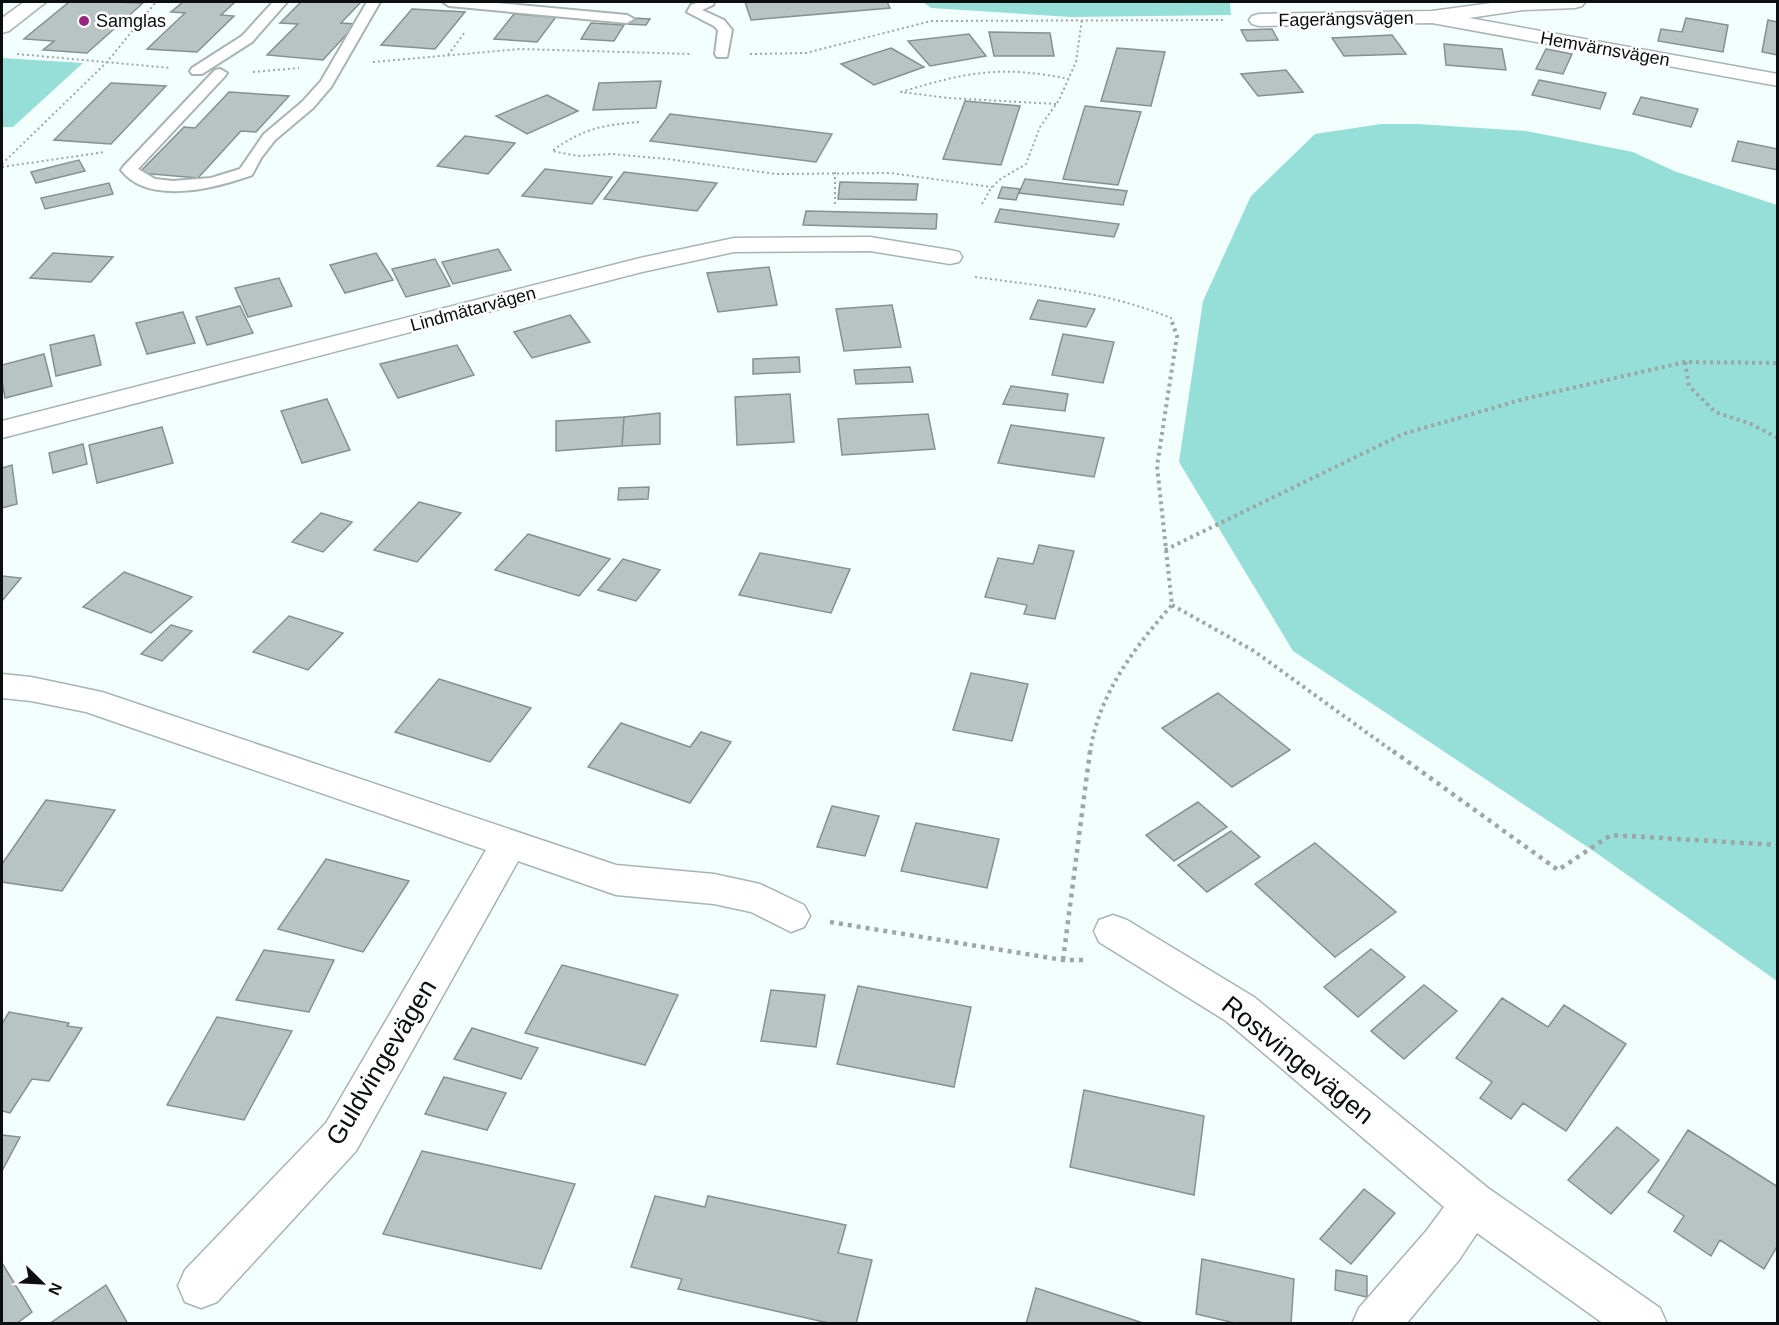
<svg xmlns="http://www.w3.org/2000/svg" width="1779" height="1325" font-family="Arial,sans-serif">
  <style>
    .green { fill: #95dfd8 }
    .building { fill: #b8c4c3; stroke: #85908f; stroke-width: 1.5 }
    .lines { fill: none; stroke-linecap: round; stroke-linejoin: round }
    .service-casing { stroke: #a8b4b3; stroke-width: 4 }
    .minor-casing { stroke: #a8b4b3; stroke-width: 3 }
    .path-far2 { stroke: #9da6a5; stroke-width: 2; stroke-dasharray: 2 3; stroke-linecap: butt }
    .path-far1 { stroke: #9da6a5; stroke-width: 4; stroke-dasharray: 3 4; stroke-linecap: butt }
    .path { stroke: #9da6a5; stroke-width: 4.5; stroke-dasharray: 4 5; stroke-linecap: butt }
    .service { fill: #fff; fill-rule: evenodd }
    .minor { fill: #fff; fill-rule: evenodd }
    .poi-dot { fill: #9a2580; stroke: #fff; stroke-width: 2 }
    .labels { text-anchor: middle; dominant-baseline: central; stroke-width: 5; stroke-linejoin: round; paint-order: stroke }
    .far-street-label { font-size: 18px; fill: #0b0f0f; stroke: #fff }
    .far-poi-label { font-size: 18px; fill: #0b0f0f; stroke: #fff; text-anchor: start }
    .near-street-label { font-size: 26px; fill: #0b0f0f; stroke: #fff }
  </style>
  <rect width="100%" height="100%" fill="#f2fffd"/>
  <path class="green" d="M923,2H1230L1231,15L1071,17L931,8Z
    M2,58L83,63L13,127H2Z
    M1381,124H1417L1526,131L1633,152L1674,171L1777,205V981L1595,852L1293,651L1179,462L1203,301L1251,196L1315,134Z"/>
  <path class="building" d="M69,2H115L143,3L87,53L43,50L54,41L24,39Z
    M183,2H235L221,15L234,16L197,52L147,49L185,13L171,12Z
    M301,2H361L341,23L356,24L323,60L267,55L298,24L280,23Z
    M745,2H887L890,8L751,20Z
    M412,9L465,12L435,49L381,45Z
    M514,14L556,17L537,42L494,39Z
    M631,18L650,19L646,25L627,24Z
    M1686,18L1728,25L1723,52L1658,41L1661,29L1682,32Z
    M1768,20L1778,22V55L1762,52Z
    M591,23L624,25L614,41L581,39Z
    M1272,29L1278,40L1247,41L1241,30Z
    M989,32L1050,33L1054,56H994Z
    M969,34L986,56L930,66L908,41Z
    M1392,35L1406,54L1344,56L1332,38Z
    M1444,44L1502,49L1506,70L1446,65Z
    M891,48L924,67L874,85L841,64Z
    M1117,48L1165,52L1151,106L1101,101Z
    M1546,49L1572,54L1563,74L1536,69Z
    M1286,70L1303,92L1258,96L1241,74Z
    M1539,80L1606,93L1600,109L1532,95Z
    M661,81L656,108L593,110L599,83Z
    M111,83L166,86L111,144L54,140Z
    M229,92L289,96L256,132L241,131L198,178L139,173L184,127L195,128Z
    M547,95L578,111L527,134L496,116Z
    M1641,97L1698,109L1691,127L1633,114Z
    M965,101L1020,106L1001,165L943,159Z
    M1085,106L1141,112L1118,185L1063,179Z
    M670,114L832,134L816,162L650,141Z
    M465,136L515,143L488,174L437,166Z
    M1738,141L1778,149V170L1732,161Z
    M79,160L85,171L36,183L31,172Z
    M545,169L612,177L592,204L522,196Z
    M624,172L717,183L697,211L604,199Z
    M1025,179L1127,191L1123,205L1019,193Z
    M840,182L918,184L916,200L838,199Z
    M109,183L113,194L45,209L41,198Z
    M1002,187L1020,189L1016,200L998,198Z
    M1000,209L1119,224L1114,237L995,222Z
    M806,211L937,214L936,229L803,225Z
    M498,249L511,270L453,284L442,262Z
    M53,253L113,257L91,282L30,278Z
    M376,253L393,280L345,293L330,265Z
    M435,259L450,286L406,297L392,269Z
    M769,267L777,305L718,312L707,273Z
    M279,278L292,306L248,317L235,288Z
    M1038,300L1095,309L1086,327L1030,319Z
    M892,305L901,347L844,351L836,309Z
    M240,306L253,333L207,345L196,317Z
    M183,312L195,343L147,354L136,323Z
    M570,315L590,342L532,358L514,332Z
    M1063,334L1114,342L1103,383L1052,375Z
    M94,335L101,365L56,376L50,345Z
    M457,345L474,375L398,398L380,364Z
    M44,354L52,386L5,398L2,381V365Z
    M799,357L800,372L753,374V359Z
    M910,367L913,382L856,384L854,370Z
    M1011,386L1068,394L1065,411L1003,404Z
    M790,394L794,442L737,445L735,397Z
    M327,399L350,450L302,463L281,411Z
    M660,413V444L622,446L624,417Z
    M928,414L935,449L842,455L838,419Z
    M624,417L622,446L556,451V421Z
    M1011,425L1104,438L1094,477L998,463Z
    M162,427L173,463L97,483L89,445Z
    M83,444L87,464L53,473L49,453Z
    M12,465L17,504L2,508V468Z
    M649,487L648,499L618,500L619,488Z
    M419,502L461,513L417,562L374,550Z
    M321,513L352,522L323,552L292,542Z
    M528,534L610,559L579,596L495,570Z
    M1039,545L1074,551L1055,619L1024,614L1027,605L985,597L998,558L1033,564Z
    M760,553L850,569L831,613L739,595Z
    M623,559L660,570L636,601L598,590Z
    M124,572L192,597L151,633L83,607Z
    M2,576L21,578L2,601Z
    M289,616L343,633L308,670L253,652Z
    M171,625L192,631L162,661L141,654Z
    M971,673L1028,684L1012,741L953,730Z
    M439,679L531,708L490,762L395,732Z
    M1218,693L1290,750L1232,787L1162,728Z
    M621,723L690,747L701,732L731,742L690,803L588,767Z
    M46,800L115,810L62,891L2,882V864Z
    M1198,802L1227,827L1174,861L1146,835Z
    M832,806L879,816L865,856L817,847Z
    M916,823L999,839L987,888L901,871Z
    M1231,831L1260,857L1207,892L1178,865Z
    M1315,843L1396,912L1335,957L1255,884Z
    M326,859L409,881L363,952L278,929Z
    M1371,949L1405,977L1358,1017L1324,987Z
    M264,950L334,960L309,1012L236,1000Z
    M562,965L678,995L645,1065L525,1033Z
    M1424,985L1457,1011L1404,1059L1371,1031Z
    M858,986L971,1007L954,1087L837,1064Z
    M771,990L825,995L816,1047L761,1041Z
    M1502,998L1548,1027L1564,1005L1626,1044L1566,1131L1523,1103L1511,1119L1480,1098L1492,1082L1456,1058Z
    M9,1012L69,1023L67,1026L82,1028L49,1081L32,1079L10,1113L2,1111V1024Z
    M217,1017L292,1031L244,1120L167,1105Z
    M472,1028L538,1048L521,1079L454,1059Z
    M444,1077L506,1093L487,1130L425,1114Z
    M1084,1090L1204,1116L1194,1195L1070,1167Z
    M1617,1127L1659,1160L1611,1214L1568,1180Z
    M1688,1130L1778,1187V1245L1764,1269L1720,1240L1711,1256L1674,1231L1684,1216L1648,1192Z
    M2,1135L20,1137L2,1171Z
    M422,1151L575,1184L541,1269L383,1234Z
    M1364,1189L1395,1213L1351,1264L1320,1239Z
    M655,1196L705,1207L708,1196L846,1225L838,1253L872,1260L856,1324H833L678,1289L682,1279L631,1267Z
    M1202,1259L1294,1279L1291,1324H1239L1196,1314Z
    M2,1263L32,1312L16,1324H2Z
    M1336,1270L1367,1276V1297L1335,1290Z
    M106,1285L128,1324H49Z
    M1036,1288L1146,1324H1026Z"/>
  <g class="lines">
    <defs>
      <path id="service" d="M273,2H287L252,42L202,74H192L190,71L192,68L242,36Z
        M367,2H380L331,87L313,108L275,140L261,158L252,175C216,188 149,206 121,170L123,167L215,70L220,69L227,73L225,76L138,169L155,179L173,181L211,178L240,169L264,134L302,102L321,81Z
        M443,2H486L627,15L634,19L627,23L449,6Z
        M699,2H714L713,5L702,10L724,20L732,30L727,57H717L715,54L718,30L714,26L687,12L691,5Z"/>
      <path id="minor" d="M24,2H46L9,31L2,33V18Z
        M1499,2H1585L1582,6L1575,8L1523,10L1469,18L1778,74V86L1432,23L1259,26L1252,24L1249,20L1252,16L1259,14L1432,11Z
        M870,237L950,250L959,252L962,257L959,262L950,264L870,251L734,252L642,272L2,438V421L640,258L734,238Z
        M2,674L31,677L102,692L616,865L714,874L760,884L804,905L810,916L804,927L791,932L751,912L714,904L616,895L518,861L356,1151L217,1302L201,1308L185,1302L178,1286L185,1270L326,1123L486,850L86,712L31,701L2,698Z
        M1113,915L1127,920L1254,997L1488,1188L1660,1308L1667,1324H1604L1477,1233L1459,1260L1406,1324H1352L1359,1308L1427,1230L1444,1207L1226,1021L1099,942L1094,931L1099,920Z"/>
    </defs>
    <use href="#service" class="service-casing"/>
    <use href="#minor" class="minor-casing"/>
    <path class="path-far2" d="M17,54L171,68
      M750,54L806,53L931,21L1224,20
      M448,55L465,32
      M373,62L520,49L692,54
      M253,72L299,68
      M1056,104L948,98L901,92C967,72 1000,65 1069,79
      M639,122C602,125 582,129 552,151L578,156L612,154L667,159L776,174L890,173L992,187
      M2,164L107,62L156,2
      M2,167L105,152
      M835,172V206
      M982,204L990,190L999,180L1026,164L1040,127L1059,100L1076,62L1082,19
      M975,277C1042,286 1108,292 1171,318L1173,323"/>
    <path class="path-far1" d="M1685,362L1689,386L1715,412L1751,424L1778,438
      M1165,550L1403,434L1524,399L1685,362L1778,363
      M1172,605L1254,651L1395,753
      M1090,753C1098,695 1134,648 1172,605L1157,466L1177,336L1172,322"/>
    <path class="path" d="M1393,751L1558,870L1611,835L1778,845
      M830,922L1063,960H1084
      M1063,960L1090,751"/>
    <use href="#service" class="service"/>
    <use href="#minor" class="minor"/>
  </g>
  <circle class="poi-dot" cx="84" cy="21" r="6"/>
  <g class="labels">
    <g class="far-street-label">
      <text transform="translate(1346 19) rotate(-1)">Fagerängsvägen</text>
      <text transform="translate(1605 49) rotate(10)">Hemvärnsvägen</text>
      <text transform="translate(473 309) rotate(-15)">Lindmätarvägen</text>
    </g>
    <g class="far-poi-label">
      <text x="96" y="21">Samglas</text>
    </g>
    <g class="near-street-label">
      <text transform="translate(1298 1060) rotate(39)">Rostvingevägen</text>
      <text transform="translate(381 1062) rotate(-59)">Guldvingevägen</text>
    </g>
  </g>
  <rect width="1779" height="1325" fill="none" stroke="#0b0f0f" stroke-width="6"/>
  <g transform="translate(42 1283) rotate(114)" stroke="#ffffff" stroke-width="4.5" paint-order="stroke">
  <path d="M0-4.5L10 22L0 15L-10 22Z" fill="#0b0f0f"/>
  <text y="-9" font-size="16" font-weight="bold" text-anchor="middle" fill="#0b0f0f">N</text>
  </g>
</svg>
